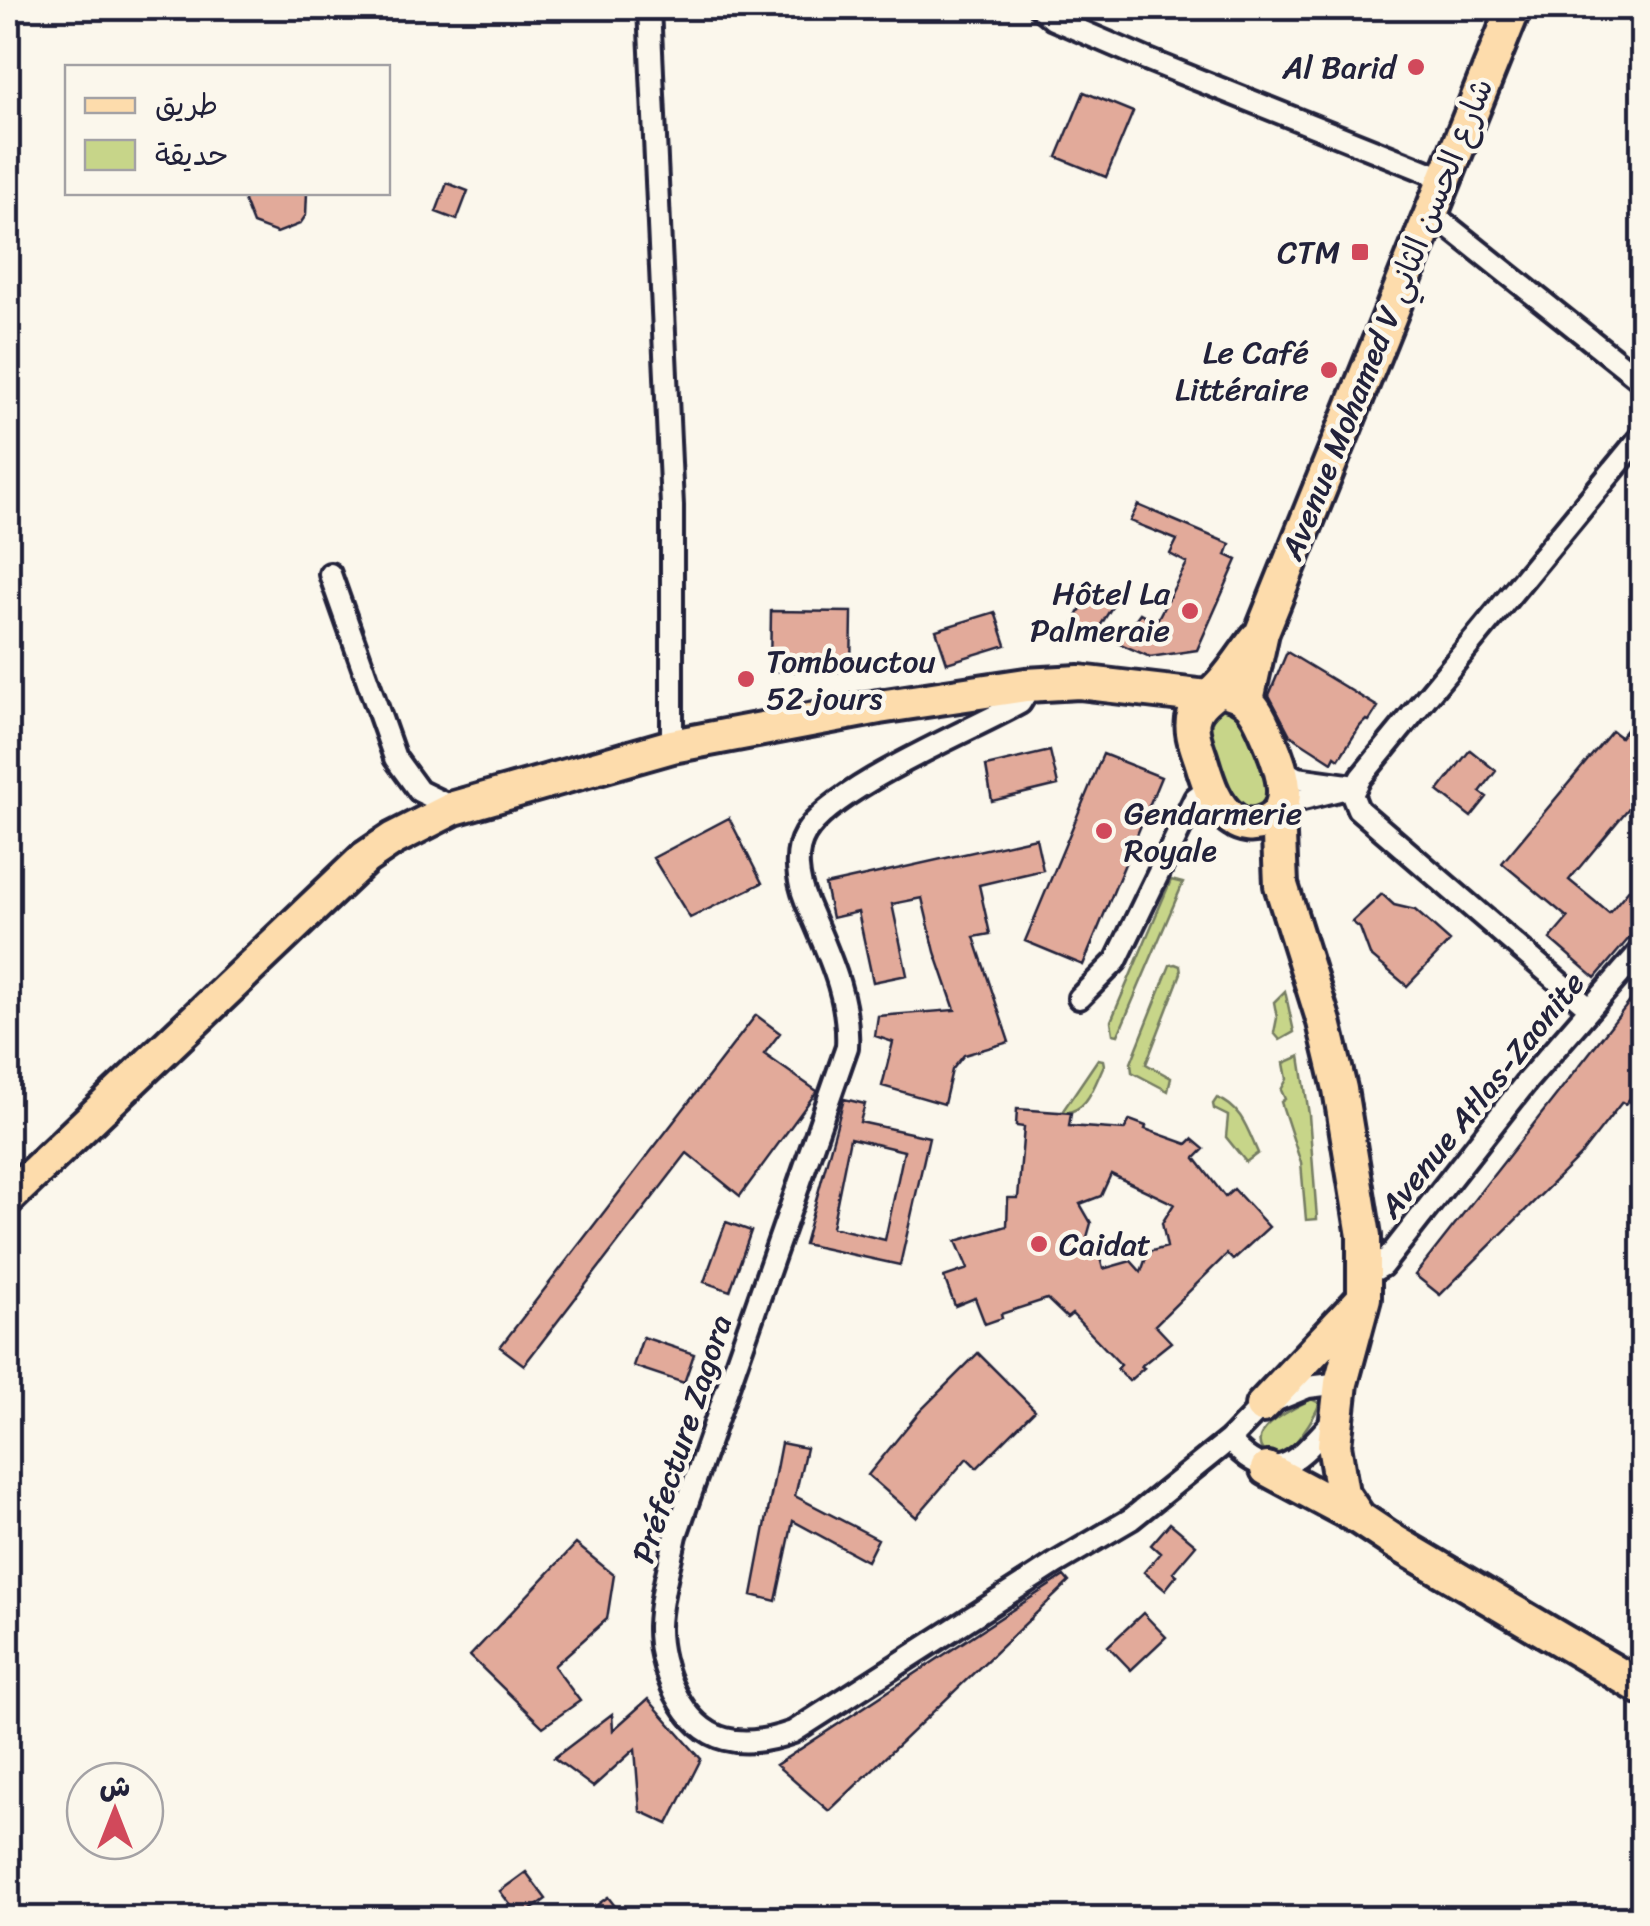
<svg xmlns="http://www.w3.org/2000/svg" width="1650" height="1926" font-family="Sriracha,'Playpen Sans Arabic',sans-serif">
  <style>
    .green { fill: #c7d589; stroke: #747c62; stroke-width: 2.5 }
    .building { fill: #e2aa9a; stroke: #22223b; stroke-width: 2.5; fill-rule: evenodd }
    .lines { fill: none; stroke-linecap: round; stroke-linejoin: round }
    .street-casing { stroke: #22223b; stroke-width: 28 }
    .primary-casing { stroke: #22223b; stroke-width: 40 }
    .street { stroke: #fbf7ec; stroke-width: 20 }
    .primary { stroke: #fddcac; stroke-width: 32 }
    .poi-dot { fill: #d1495b; stroke: #fbf7ec; stroke-width: 4 }
    .labels { text-anchor: middle; dominant-baseline: central; stroke-width: 9; stroke-linejoin: round; paint-order: stroke }
    .poi-label { font-size: 32px; fill: #22223b; stroke: #fbf7ec; text-anchor: end }
    .street-label { font-size: 32px; fill: #22223b; stroke: #fbf7ec }
  </style>
  <rect width="100%" height="100%" fill="#fbf7ec"/>
  <filter id="ink" filterUnits="userSpaceOnUse"><feTurbulence type="fractalNoise" baseFrequency=".01" numOctaves="2"/><feDisplacementMap in="SourceGraphic" scale="20" xChannelSelector="R" yChannelSelector="G"/><feConvolveMatrix kernelMatrix="1 2 1 2 8 2 1 2 1" color-interpolation-filters="sRGB"/></filter>
  <g filter="url(#ink)">
    <path class="green" d="M1217,703L1236,706L1264,751L1270,799L1255,811L1237,806L1210,758L1207,712Z
      M1171,880L1183,883L1118,1035L1113,1034L1111,1021Z
      M1175,964L1180,966L1181,973L1146,1064L1171,1078L1168,1091L1132,1072L1131,1063L1170,965Z
      M1285,991L1294,1032L1280,1040L1274,1033L1277,1018L1274,1002Z
      M1300,1056L1309,1115L1317,1219L1306,1220L1301,1163L1281,1102L1285,1099L1281,1090L1287,1079L1284,1063Z
      M1098,1059L1103,1060L1104,1065C1095,1083 1087,1115 1062,1112Z
      M1217,1098C1242,1107 1248,1131 1258,1153L1246,1162L1226,1137L1228,1116L1214,1109L1213,1104Z
      M1311,1399L1319,1403C1318,1414 1289,1456 1277,1457C1273,1457 1266,1454 1263,1451C1246,1429 1297,1407 1311,1399Z"/>
    <path class="building" d="M1084,92L1133,112L1106,177L1057,157Z
      M447,183L468,191L457,220L436,212Z
      M246,192H307L306,215L300,224L277,233L253,224L244,201Z
      M1138,505L1230,544L1226,555L1237,560L1197,650L1150,657L1118,643L1140,613L1156,622L1187,563L1170,554L1177,540L1130,521Z
      M1090,590L1115,602L1096,633L1074,623Z
      M771,611L852,612L851,672L770,671Z
      M995,612L1006,645L947,663L936,630Z
      M1287,652L1378,707L1369,721L1366,720L1360,726L1339,759L1335,756L1332,762L1290,735L1269,695Z
      M1642,710V792L1569,880L1609,913L1642,874V923L1595,978L1550,939L1568,918L1502,863L1612,731L1620,737Z
      M1470,750L1496,771L1480,792L1487,797L1471,817L1438,791Z
      M1050,751L1058,785L992,801L986,766Z
      M1103,754L1161,777L1083,965L1025,941Z
      M729,818L762,883L690,918L653,858Z
      M1036,838L1043,870L979,885L990,934L974,937L1009,1042L964,1055L952,1070L944,1104L882,1086L893,1042L875,1036L878,1016L955,1010L935,952L922,898L892,904L907,975L873,982L858,912L832,918L825,885Z
      M1382,894L1394,905L1415,910L1450,941L1407,986L1370,955L1360,928L1352,922Z
      M1642,986V1085L1625,1104L1622,1102L1580,1156L1440,1295L1415,1275Z
      M756,1015L780,1033L764,1054L817,1091L740,1196L687,1153L524,1365L500,1347Z
      M844,1099L865,1104L860,1122L929,1137L900,1265L804,1244ZM850,1138L904,1151L885,1240L832,1227Z
      M1017,1109L1071,1113L1069,1126L1124,1130L1130,1120L1146,1126L1145,1129L1187,1144L1192,1139L1204,1149L1195,1158L1225,1197L1234,1189L1269,1227L1233,1260L1227,1254L1155,1325L1171,1342L1141,1366L1144,1368L1129,1381L1117,1369L1121,1365L1072,1314L1067,1318L1047,1299L1001,1314L1002,1318L985,1324L975,1298L955,1306L944,1277L968,1269L956,1241L1007,1226L1008,1198H1018L1024,1127L1016,1126ZM1111,1174L1174,1204L1162,1223L1167,1247L1148,1252L1141,1272L1131,1261L1103,1269L1098,1250L1086,1241L1091,1223L1080,1204L1101,1196Z
      M726,1222L751,1231L730,1291L704,1282Z
      M643,1337L694,1354L684,1383L633,1366Z
      M978,1353L1035,1410L977,1468L967,1458L916,1517L868,1475L920,1411Z
      M781,1443L806,1448L795,1496L878,1539L867,1561L793,1521L776,1601L752,1595Z
      M1170,1523L1196,1545L1173,1572L1177,1575L1165,1590L1144,1572L1160,1553L1151,1545Z
      M576,1544L614,1575L607,1619L554,1666L580,1701L543,1727L470,1656Z
      M1064,1576L1069,1582L829,1811L776,1765Z
      M1143,1613L1166,1637L1131,1670L1108,1646Z
      M648,1699L701,1759L668,1824L640,1811L635,1749L593,1787L554,1758L612,1714L613,1730Z
      M526,1872L546,1899L520,1918L500,1891Z
      M608,1897L624,1918H579Z"/>
    <g class="lines">
      <defs>
        <path id="street" d="M649,8L672,506V746
          M1040,8L1053,19L1146,59L1443,178
          M1429,211L1642,381
          M330,574L395,758L419,791L454,808
          M1026,685L1025,695L1020,703C968,732 833,787 805,834C793,854 798,881 806,901C826,950 850,994 847,1047L676,1535C670,1564 660,1596 659,1626C658,1666 682,1728 725,1739C748,1745 771,1740 793,1732L1056,1563L1131,1519L1229,1440L1262,1406L1308,1387L1341,1383
          M1280,768L1297,778L1355,786
          M1283,804L1343,789
          M1079,998L1116,961L1195,798L1210,787
          M1589,1008L1358,809L1352,794L1361,777L1642,435
          M1366,1275L1382,1266L1527,1081L1642,949
          M1229,1440C1275,1493 1299,1458 1335,1419"/>
        <path id="primary" d="M1230,692C1254,698 1262,722 1271,743C1281,767 1298,811 1263,823C1253,827 1242,826 1234,820C1215,808 1207,780 1201,760C1197,748 1189,729 1194,716C1197,705 1205,700 1213,693C1230,678 1242,657 1256,639
          M1247,700L1262,632L1514,8
          M1278,812L1281,885L1324,1022L1340,1089L1364,1236V1298L1341,1383L1334,1445L1342,1493L1359,1518L1395,1542L1642,1688
          M8,1198L365,858L393,839L454,808L672,746L879,707L1026,685L1079,682L1207,697
          M1262,1406L1361,1301
          M1267,1469L1359,1518"/>
      </defs>
      <use href="#street" class="street-casing"/>
      <use href="#primary" class="primary-casing"/>
      <use href="#street" class="street"/>
      <use href="#primary" class="primary"/>
    </g>
  </g>
  <g class="poi-dot">
    <circle cx="1416" cy="67" r="10"/>
    <rect x="1350" y="242" width="20" height="20" rx="5"/>
    <circle cx="1329" cy="370" r="10"/>
    <circle cx="1190" cy="611" r="10"/>
    <circle cx="746" cy="679" r="10"/>
    <circle cx="1104" cy="831" r="10"/>
    <circle cx="1039" cy="1244" r="10"/>
  </g>
  <g class="labels">
    <g class="poi-label">
      <text x="1396" y="67">Al Barid</text>
      <text x="1340" y="252">CTM</text>
      <text x="1309" y="352">Le Café<tspan x="1309" dy="37">Littéraire</tspan></text>
      <text x="1170" y="593">Hôtel La<tspan x="1170" dy="37">Palmeraie</tspan></text>
      <text x="766" y="661" text-anchor="start">Tombouctou<tspan x="766" dy="37">52 jours</tspan></text>
      <text x="1124" y="813" text-anchor="start">Gendarmerie<tspan x="1124" dy="37">Royale</tspan></text>
      <text x="1059" y="1244" text-anchor="start">Caidat</text>
    </g>
    <g class="street-label">
      <text transform="translate(1387 319) rotate(-68)">Avenue Mohamed V شارع الحسن الثاني</text>
      <text transform="translate(1482 1095) rotate(-51)">Avenue Atlas-Zaonite</text>
      <text transform="translate(682 1439) rotate(-72)">Préfecture Zagora</text>
    </g>
  </g>
  <rect width="1650" height="1926" fill="none" stroke="#fbf7ec" stroke-width="40"/>
  <rect x="20" y="20" width="1610" height="1886" fill="none" stroke="#22223b" stroke-width="4" filter="url(#ink)"/>
  <rect x="65" y="65" width="325" height="130" fill="#fbf7ec" stroke="#a4a2a5" stroke-width="2.5"/>
  <rect x="85" y="98" width="50" height="15" fill="#fddcac" stroke="#a4a2a5" stroke-width="2.5"/>
  <text x="155" y="115" font-size="30" fill="#22223b">طريق</text>
  <rect x="85" y="140" width="50" height="30" fill="#c7d589" stroke="#a4a2a5" stroke-width="2.5"/>
  <text x="155" y="165" font-size="30" fill="#22223b">حديقة</text>
  <g transform="translate(115 1811)"><circle r="48" fill="#fbf7ec" stroke="#a4a2a5" stroke-width="2.5"/>
  <path d="M0-8L18 38L0 25L-18 38Z" fill="#d1495b"/>
  <text y="-15" font-size="28" font-weight="bold" text-anchor="middle" fill="#22223b">ش</text>
  </g>
</svg>
